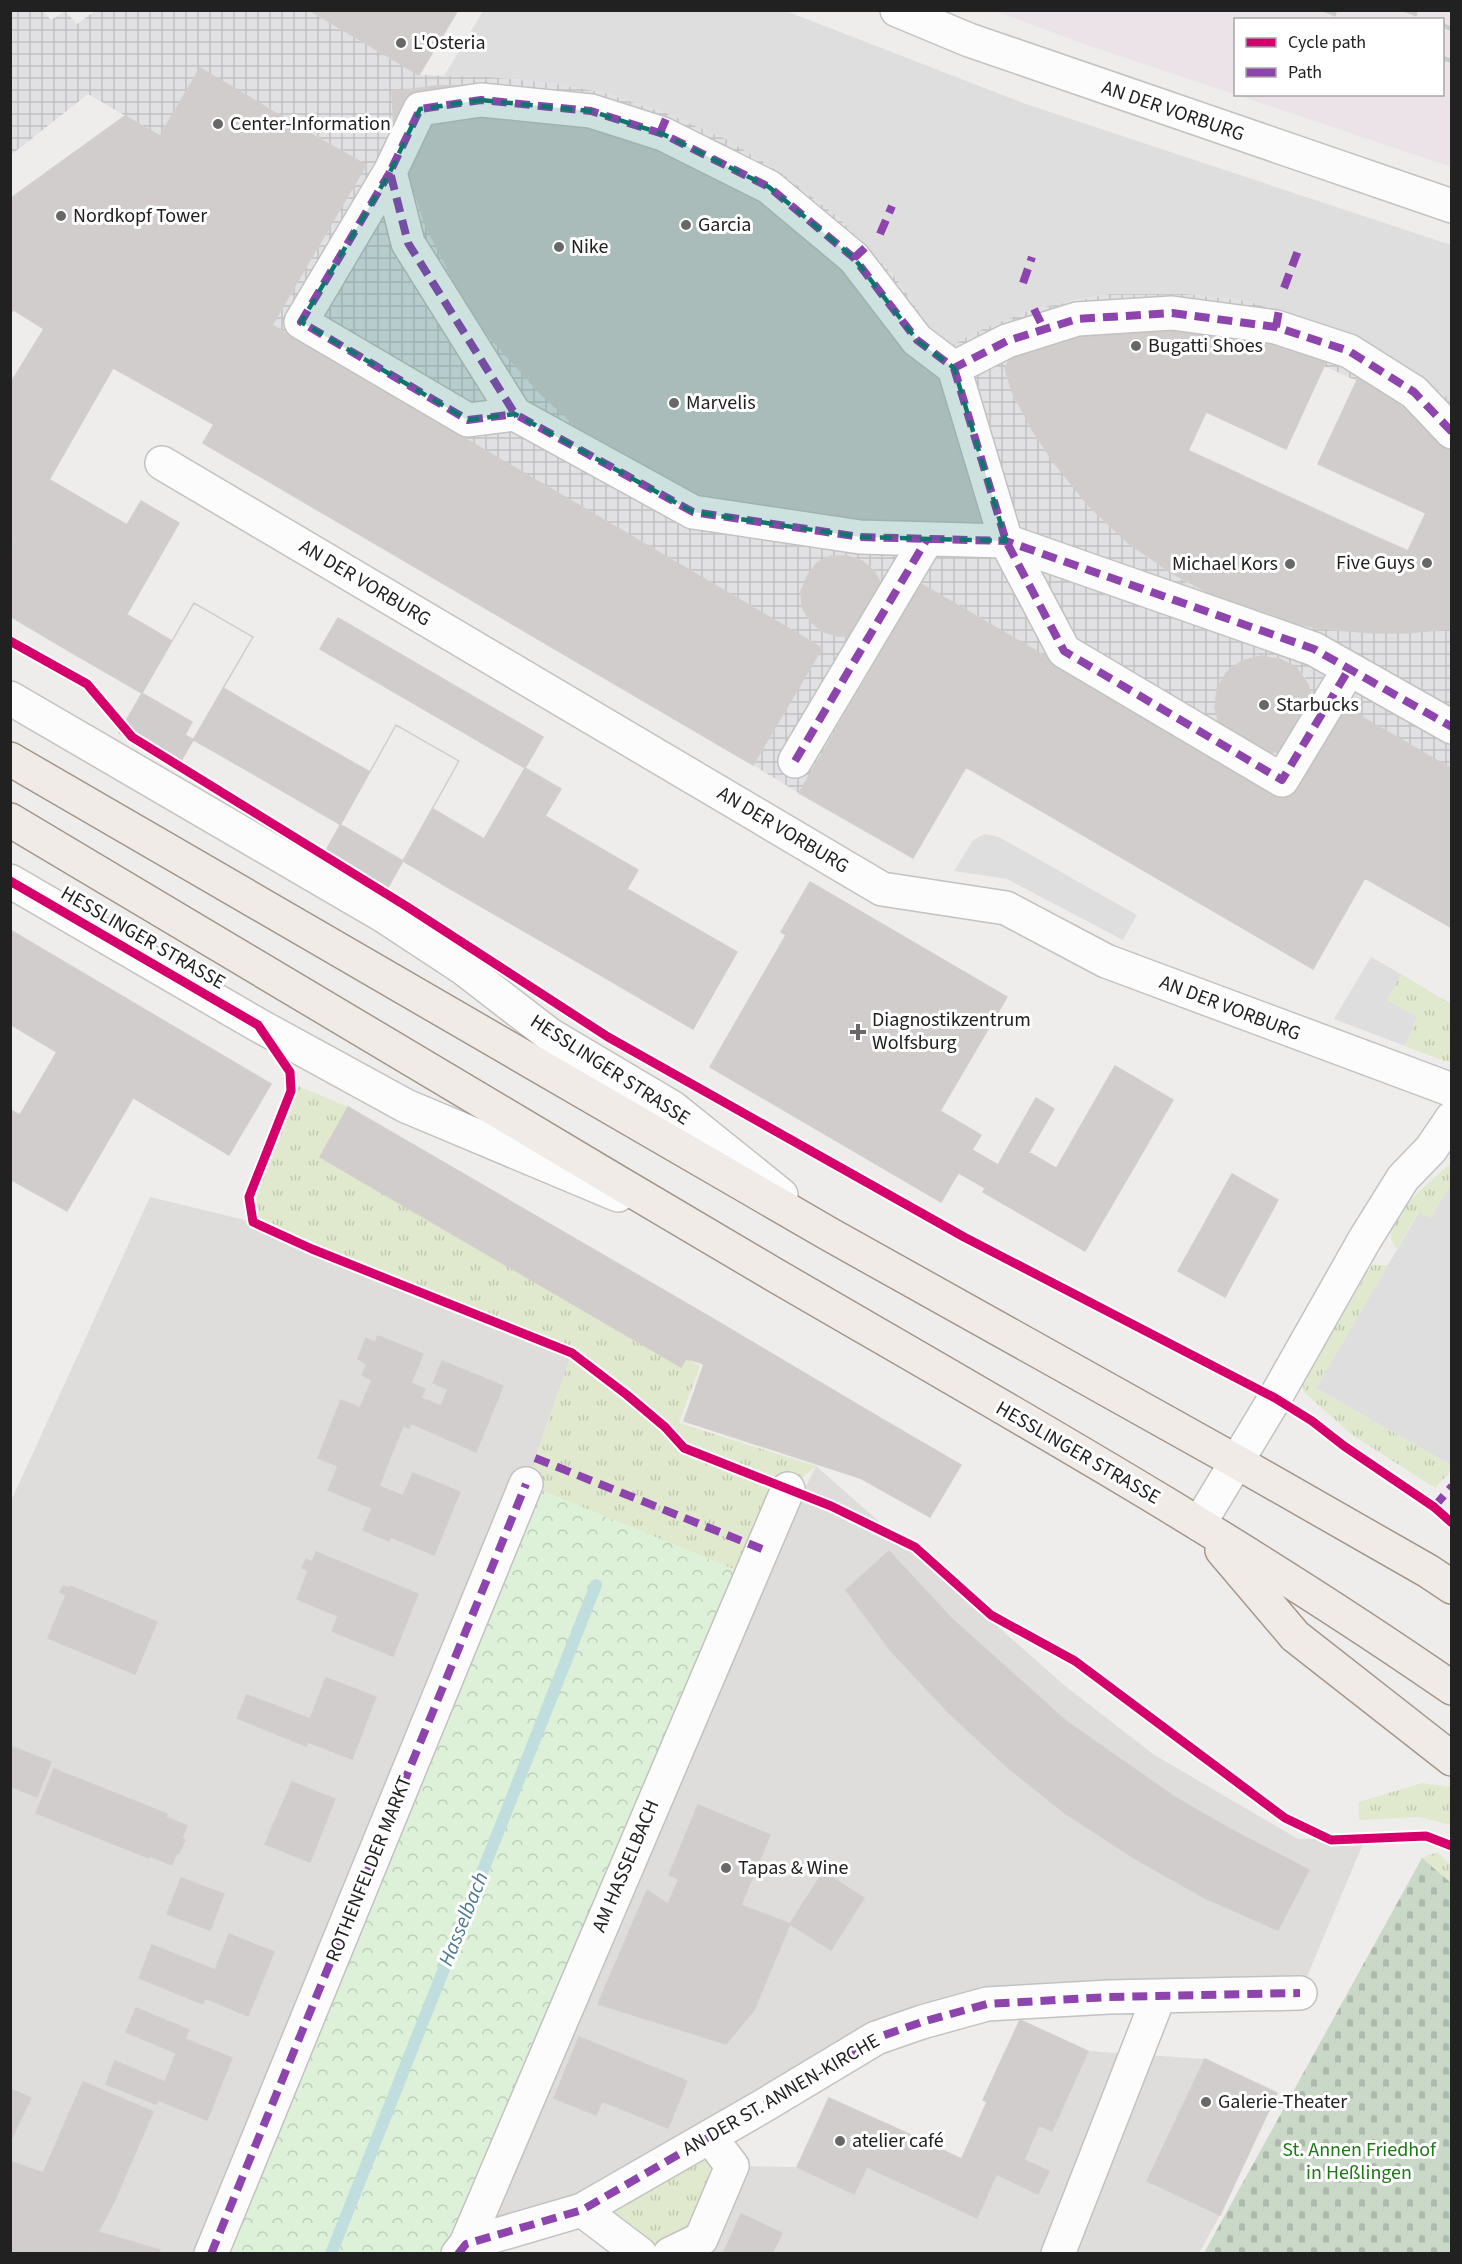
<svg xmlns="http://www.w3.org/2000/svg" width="1462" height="2264" font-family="'Source Sans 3',sans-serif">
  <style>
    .residential { fill: #dedddc }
    .railway { fill: #ece3e9; fill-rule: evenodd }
    .grass { fill: url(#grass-tufts) }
    .cemetery { fill: url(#cemetery-stones) }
    .park { fill: url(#park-crowns) }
    .parking { fill: #dfdede }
    .plaza { fill: url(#plaza-grid); fill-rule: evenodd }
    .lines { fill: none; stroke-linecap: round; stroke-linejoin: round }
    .stream { stroke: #c1dedf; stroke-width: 12 }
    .building { fill: #d0cdcc; stroke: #d2cecc; stroke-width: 1.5; fill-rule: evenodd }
    .minor-casing { stroke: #c2c2c1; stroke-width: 36 }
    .major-casing { stroke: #a49789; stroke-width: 36 }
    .minor { stroke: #fdfcfc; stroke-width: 33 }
    .major { stroke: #f1ebe8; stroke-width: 33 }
    .rail { stroke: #cbcbcb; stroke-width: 4.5; stroke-dasharray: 12 12; stroke-linecap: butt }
    .quiet { stroke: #8e44ad; stroke-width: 8; stroke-dasharray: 15 8; stroke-linecap: butt }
    .cycleway-casing { stroke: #fff; stroke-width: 13 }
    .cycleway { stroke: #d6006c; stroke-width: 9 }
    .marked { fill: #0f766e; fill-opacity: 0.2; stroke: #0f766e; stroke-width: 4.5; stroke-dasharray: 12 8; stroke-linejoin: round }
    .poi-dot { fill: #696868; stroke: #fff; stroke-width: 2 }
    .labels { text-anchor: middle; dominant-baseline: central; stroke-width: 6; stroke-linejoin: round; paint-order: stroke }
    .poi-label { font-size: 20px; fill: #212121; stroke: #fff; text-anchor: start }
    .street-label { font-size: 20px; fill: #212121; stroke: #fff }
    .park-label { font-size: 20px; fill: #1d7816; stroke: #fff }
    .water-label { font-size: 21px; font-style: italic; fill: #4b7a92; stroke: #fff }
  </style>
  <defs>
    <pattern id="grass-tufts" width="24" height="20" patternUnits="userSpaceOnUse" patternTransform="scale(1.5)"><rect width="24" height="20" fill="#e0e9cd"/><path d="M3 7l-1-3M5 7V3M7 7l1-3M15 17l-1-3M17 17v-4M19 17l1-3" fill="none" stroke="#c0c8b0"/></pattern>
    <pattern id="cemetery-stones" width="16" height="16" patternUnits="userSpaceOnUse" patternTransform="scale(1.5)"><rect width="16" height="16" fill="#cad8c8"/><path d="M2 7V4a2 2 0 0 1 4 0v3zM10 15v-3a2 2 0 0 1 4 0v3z" fill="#adb9ac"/></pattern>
    <pattern id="park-crowns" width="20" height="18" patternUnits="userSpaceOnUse" patternTransform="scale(1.5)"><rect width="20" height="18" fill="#ddf1d9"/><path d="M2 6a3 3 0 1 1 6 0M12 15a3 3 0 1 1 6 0" fill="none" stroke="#bdceba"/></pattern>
    <pattern id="plaza-grid" width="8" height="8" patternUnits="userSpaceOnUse" patternTransform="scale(1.5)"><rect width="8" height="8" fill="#e1e1e4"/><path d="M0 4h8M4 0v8" fill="none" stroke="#c1c1c3"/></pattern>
  </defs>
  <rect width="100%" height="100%" fill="#efedeb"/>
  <path class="residential" d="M150,1197L253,1222L312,1249L572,1353L526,1484L211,2253L11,2254V1501Z
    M816,1466L1064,1685L1153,1754L1298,1839H1365L1300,1993L1109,1997L876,2038L582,2210L466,2244L671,1760Z
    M1088,2051L1205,2059L1148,2181L1220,2215L1199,2253L670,2254L732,2166L797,2167L854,2193L867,2167L977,2218L996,2175L1038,2193L1048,2171L1024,2160L1039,2125L1052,2130Z"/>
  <path class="railway" d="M995,11H1451V167L1078,42ZM1236,20H1442V94H1236Z"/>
  <path class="grass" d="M1401,974L1451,1004V1061H1444L1405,1046L1417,1017L1386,1000Z
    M291,1083L348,1107L320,1157L681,1367L687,1358L700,1366L679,1423L816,1466L788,1489L750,1576L526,1484L572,1353L312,1249L253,1222L249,1197L291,1091Z
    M1451,1163V1184L1431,1219L1418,1212L1397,1249C1394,1245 1391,1241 1391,1236C1388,1215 1436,1176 1451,1163Z
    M1372,1265H1388L1316,1388L1451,1465V1471L1435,1488L1351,1434L1304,1392L1303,1382Z
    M1422,1783L1451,1787V1825L1420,1817L1359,1820V1802Z
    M1437,1852L1451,1865V1883L1422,1858Z
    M710,2137L732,2166L701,2239L640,2253L582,2210Z"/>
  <path class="cemetery" d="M1422,1858L1451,1883V2253H1204Z"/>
  <path class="park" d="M526,1484L750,1576L459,2253L211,2254Z"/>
  <path class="parking" d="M483,11H786L1026,104L1451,245V400L1407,366L1340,330L1247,301L1186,294H1109L1071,301L944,349L896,278L838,217L811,196L726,139L668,114L605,93L551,83L490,77L444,76Z
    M985,834L999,837L1137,915L1123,940L1007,879L954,871L973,840Z
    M1371,957L1401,974L1387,1000L1417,1017L1405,1046L1334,1019Z
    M1451,1184L1452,1465H1451L1316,1388L1419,1212L1431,1218Z"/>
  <path class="plaza" d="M11,11H43L51,20L65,11L77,24L95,11H309L419,75L490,77L551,83L605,93L668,114L726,139L781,173L838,217L896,278L944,349L987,327L1034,309L1109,294H1186L1247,301L1340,330L1407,366L1451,400V451L1428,427L1382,392L1358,378L1357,381L1324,366L1325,362L1277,344L1013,394L1033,431L1055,464L1089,506L1127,542L1149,559L1191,585L1217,598L1287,622L1318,628L1371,633H1409L1451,628V769L1343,706L1290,798L921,584L799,793L753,765L822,648L272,325L366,165L200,68L160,136L88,94L11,155ZM611,134L820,250L862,294L904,351L882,518L603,410L559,370ZM831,556H847L862,561L874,571L882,585L853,636H837L822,631L810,621L802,607L801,591L807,576L817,563ZM1270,656L1289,663L1304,675L1308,684L1313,702L1286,749L1267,754L1220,727L1215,708L1217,689L1227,672L1242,661L1251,658Z"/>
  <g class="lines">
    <path class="stream" d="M331,2254L596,1585"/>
  </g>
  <path class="building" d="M309,10H458L419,75Z
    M200,68L276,113L236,180L160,136Z
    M482,85L540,89L598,98L670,121L725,145L772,173L948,373L1002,544L703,505L617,458L579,429L540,393L487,334L457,287L425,224L394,127L392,92L435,86ZM502,115L573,124L651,147L724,181L758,202L703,278L653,242L612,298L774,416L815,360L731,299L787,223L820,250L843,272L886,325L904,351L930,398L955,457L963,486L939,519L882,518L819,510L741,487L694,467L634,432L603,410L579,389L523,330L492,286L455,218L439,180L430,149L454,116Z
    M276,113L320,139L281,206L236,180Z
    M502,115L573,124L651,147L606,208L653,242L559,370L523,330L492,286L455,218L439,180L430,149L454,116Z
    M125,116L160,136L44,329L14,310L10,313V199Z
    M160,136L326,233L272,325L102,232Z
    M320,139L366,165L326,233L281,206Z
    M651,147L724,181L758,202L703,278L606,208Z
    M787,223L820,250L862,294L815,360L731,299Z
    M102,232L272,325L213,424L44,329Z
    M862,294L904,351L849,427L795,387Z
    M612,298L660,333L603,410L559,370Z
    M272,325L822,648L753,765L203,443Z
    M1172,326L1145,384L1101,364L1117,328Z
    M1172,326L1237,335L1277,344L1239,427L1145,384Z
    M1117,328L1101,364L1145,384L1127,423L1083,402L1055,464L1033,431L1013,394L1005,369L1012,353L1076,335Z
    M44,329L113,368L10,548V384Z
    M660,333L745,395L694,467L634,432L603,410Z
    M1277,344L1326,362L1286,449L1239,427Z
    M904,351L930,398L888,456L849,427Z
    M1358,378L1382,392L1402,407L1366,486L1318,464Z
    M1145,384L1206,412L1188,451L1127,423Z
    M795,387L888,456L868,484L774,416Z
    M745,395L786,425L741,487L694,467Z
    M930,398L955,457L963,486L939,519L882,518L846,514Z
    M1083,402L1127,423L1089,506L1055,464Z
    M1402,407L1428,427L1452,451V525L1366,486Z
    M1127,423L1172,443L1127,542L1089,506Z
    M786,425L827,454L792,503L741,487Z
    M1172,443L1220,465L1170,572L1127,542Z
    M827,454L868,484L846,514L819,510L792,503Z
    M1220,465L1267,487L1217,598L1170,572Z
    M50,480L127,525L141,501L179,523L127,614L92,594L102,577L21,530Z
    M1267,487L1363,531L1318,628L1287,622L1217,598Z
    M1426,513L1452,525V599L1397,574Z
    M21,530L102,577L62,647L10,616V548Z
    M1363,531L1408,551L1371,633L1318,628Z
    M831,556H847L862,561L874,571L882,585L853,636H837L822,631L810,621L802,607L801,591L807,576L817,563Z
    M1397,574L1452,599V628L1409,633H1371Z
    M921,584L1290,798L1343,706L1452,769V928L1365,878L1313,969L966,767L913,858L799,793Z
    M92,594L172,641L194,603L253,637L223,688L280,721L250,772L185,735L192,722L62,647Z
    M194,603L253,637L178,766L119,733Z
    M338,618L543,737L525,768L320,649Z
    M1261,656L1280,659L1297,668L1308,684L1313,702L1286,749L1267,754L1220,727L1215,708L1217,689L1227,672L1242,661Z
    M280,721L370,772L396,725L459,761L403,861L250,772Z
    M396,725L459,761L386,891L323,856Z
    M525,768L561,789L545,816L638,870L613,913L484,839Z
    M433,809L484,839L454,891L403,861Z
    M484,839L613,913L583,965L454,891Z
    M810,882L1007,997L940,1111L981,1135L941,1202L710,1067L786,935L781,932Z
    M627,889L737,952L693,1029L583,965Z
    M10,930L271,1084L229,1155L10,1024Z
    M57,1052L133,1098L67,1211L10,1179V1110L20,1115Z
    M1115,1066L1173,1100L1085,1251L1028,1218Z
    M1036,1098L1054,1109L1029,1152L1011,1142Z
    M348,1107L710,1317L681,1367L320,1157Z
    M1011,1142L1056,1168L1028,1218L983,1192Z
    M972,1150L998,1165L985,1188L959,1173Z
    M1232,1174L1278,1200L1225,1297L1178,1271Z
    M710,1317L887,1422L860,1478L684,1421L704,1364L686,1358Z
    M378,1336L423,1354L411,1383L425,1389L421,1398L441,1406L448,1389L433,1383L442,1361L503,1386L476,1452L411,1423L409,1428L360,1408L372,1380L362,1375L367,1364L358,1359L366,1338L375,1343Z
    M341,1400L403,1426L379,1486L403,1496L413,1473L460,1492L434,1555L391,1537L389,1541L363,1530L372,1508L328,1490L338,1466L318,1458Z
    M887,1422L961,1465L930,1517L860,1478Z
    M889,1551L951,1618L1066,1721L1176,1798L1230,1829L1309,1870L1278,1930L1205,1898L1134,1858L1066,1814L1006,1766L949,1713L891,1651L846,1590Z
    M316,1552L369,1574L350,1621L297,1599L308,1571L302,1568L306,1559L312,1562Z
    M369,1574L418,1594L393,1656L332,1631L338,1616L350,1621Z
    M63,1586L69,1588L70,1586L157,1622L135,1674L48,1638L66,1595L60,1592Z
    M326,1678L376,1697L352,1759L308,1742L306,1746L237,1718L247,1695L310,1719Z
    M10,1746L51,1762L37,1797L10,1786Z
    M54,1769L167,1814L166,1817L187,1826L182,1838L185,1840L179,1853L177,1852L172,1865L150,1856L149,1858L36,1813Z
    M292,1782L335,1799L310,1862L265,1844Z
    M698,1805L770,1835L741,1905L790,1924L754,2010L726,2044L598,2004L647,1890L668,1904L679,1879L669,1875Z
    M823,1872L864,1898L831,1950L790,1924Z
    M181,1878L224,1894L210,1930L167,1914Z
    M229,1934L274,1952L248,2016L205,1998L203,2004L139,1978L152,1945L215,1970Z
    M136,2008L189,2030L185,2039L232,2058L207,2120L158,2100L156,2104L106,2084L115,2061L165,2082L176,2053L126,2032Z
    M1020,2020L1088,2051L1052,2131L1039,2125L1024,2160L1049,2171L1038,2194L962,2158L987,2102L983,2100Z
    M579,2037L687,2081L668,2128L602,2101L596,2115L554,2098Z
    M1205,2059L1277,2093L1220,2215L1147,2181Z
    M83,2082L153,2112L113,2204L43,2173Z
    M10,2089L31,2098L10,2142Z
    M829,2098L887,2124L854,2194L797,2167Z
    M887,2124L996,2175L977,2218L867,2167Z
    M10,2161L43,2173L113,2204L98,2232L90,2254H10Z
    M741,2214L782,2233L772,2254H723Z
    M98,2232L160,2250L159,2254H90Z"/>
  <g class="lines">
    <defs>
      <path id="minor" d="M897,10L969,40L1452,206
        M390,172L301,322L468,420L515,414
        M954,368L1006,541L1064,651L1282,780L1349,669
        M1452,432L1414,392L1349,351L1276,327L1172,313L1077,319L1007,341L954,368L917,340L854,258L769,187L663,134L591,111L481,100L420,109L390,172L408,243L515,414L693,512L860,537L1006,541L1314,649L1452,727
        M162,463L882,889L1006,908L1106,961L1452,1090
        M10,698L384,916L463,968L550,1035L673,1108L781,1195
        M795,761L927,539
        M10,881L258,1025L406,1106L618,1195
        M1199,1524L1275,1398L1365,1239L1403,1178L1431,1149L1452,1118
        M582,2210L640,2254
        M466,2244L788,1489
        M211,2254L526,1484
        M458,2254L466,2244L582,2210L763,2106L876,2038L922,2022L987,2004L1109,1997L1300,1993
        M670,2254L701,2239L732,2166L710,2137
        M1058,2254L1159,1996"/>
      <path id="major" d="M10,759L829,1234L1237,1462L1428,1571L1452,1587
        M10,820C265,971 518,1124 773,1274C1002,1407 1234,1537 1452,1688
        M1222,1550L1295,1636L1452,1759"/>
    </defs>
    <use href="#minor" class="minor-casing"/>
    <use href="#major" class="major-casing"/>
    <use href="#minor" class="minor"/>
    <use href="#major" class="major"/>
    <path class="rail" d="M1325,10L1348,20
      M1406,10L1429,20
      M1442,25L1452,29
      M1442,58L1452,61"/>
    <path class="quiet" d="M660,133L668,114
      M390,172L301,322L468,420L515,414
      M880,234L892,206
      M854,258L867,246
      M1023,283L1032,257
      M1284,288L1299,248
      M1034,309L1044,329
      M1276,327L1279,310
      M954,368L1006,541L1064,651L1282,780L1349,669
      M1452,432L1414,392L1349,351L1276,327L1172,313L1077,319L1007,341L954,368L917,340L854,258L769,187L663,134L591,111L481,100L420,109L390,172L408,243L515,414L693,512L860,537L1006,541L1314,649L1452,727
      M795,761L927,539
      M535,1458L762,1549
      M1434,1507L1452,1486
      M211,2254L526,1484
      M458,2254L466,2244L582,2210L763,2106L876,2038L922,2022L987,2004L1109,1997L1300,1993"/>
    <defs>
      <path id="cycleway" d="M10,641L87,684L132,737L406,906L608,1037L964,1237L1275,1398L1312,1421L1344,1446L1434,1507L1452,1523
        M10,881L258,1025L290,1072L291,1091L249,1197L253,1222L312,1249L572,1353L627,1395L665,1427L684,1448L831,1506L915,1547L991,1615L1075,1661L1285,1818L1331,1840L1426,1836L1452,1846"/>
    </defs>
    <use href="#cycleway" class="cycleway-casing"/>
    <use href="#cycleway" class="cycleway"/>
  </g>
  <path class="marked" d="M481,100L591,111L663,134L769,187L854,258L917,340L954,368L1006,541L860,537L693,512L515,414L468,420L301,322L390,172L420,109Z"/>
  <g class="poi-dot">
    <circle cx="401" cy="43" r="6"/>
    <circle cx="218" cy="124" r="6"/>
    <circle cx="61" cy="216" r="6"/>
    <circle cx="686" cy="225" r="6"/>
    <circle cx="559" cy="247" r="6"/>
    <circle cx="1136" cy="346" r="6"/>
    <circle cx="674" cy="403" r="6"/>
    <circle cx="1427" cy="563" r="6"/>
    <circle cx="1290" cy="564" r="6"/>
    <circle cx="1264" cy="705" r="6"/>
    <path d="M855 1023h6v6h6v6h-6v6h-6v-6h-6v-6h6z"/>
    <circle cx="726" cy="1868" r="6"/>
    <circle cx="1206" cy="2102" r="6"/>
    <circle cx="840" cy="2141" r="6"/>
  </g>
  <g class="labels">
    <g class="poi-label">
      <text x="413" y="43">L'Osteria</text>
      <text x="230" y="124">Center-Information</text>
      <text x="73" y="216">Nordkopf Tower</text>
      <text x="698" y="225">Garcia</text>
      <text x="571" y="247">Nike</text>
      <text x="1148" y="346">Bugatti Shoes</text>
      <text x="686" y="403">Marvelis</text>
      <text x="1415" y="563" text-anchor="end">Five Guys</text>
      <text x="1278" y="564" text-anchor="end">Michael Kors</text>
      <text x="1276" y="705">Starbucks</text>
      <text x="872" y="1020">Diagnostikzentrum<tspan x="872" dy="23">Wolfsburg</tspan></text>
      <text x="738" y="1868">Tapas &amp; Wine</text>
      <text x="1218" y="2102">Galerie-Theater</text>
      <text x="852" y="2141">atelier café</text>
    </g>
    <g class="street-label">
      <text transform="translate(1173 111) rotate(19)">AN DER VORBURG</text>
      <text transform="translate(365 583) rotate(31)">AN DER VORBURG</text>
      <text transform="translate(783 830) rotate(31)">AN DER VORBURG</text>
      <text transform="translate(143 938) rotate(30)">HESSLINGER STRASSE</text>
      <text transform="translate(1230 1008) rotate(21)">AN DER VORBURG</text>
      <text transform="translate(610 1070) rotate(33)">HESSLINGER STRASSE</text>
      <text transform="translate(1078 1453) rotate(30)">HESSLINGER STRASSE</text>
      <text transform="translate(626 1866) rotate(-67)">AM HASSELBACH</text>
      <text transform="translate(369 1869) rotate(-68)">ROTHENFELDER MARKT</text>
      <text transform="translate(781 2095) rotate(-30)">AN DER ST. ANNEN-KIRCHE</text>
    </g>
    <g class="park-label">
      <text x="1359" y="2150">St. Annen Friedhof<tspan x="1359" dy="23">in Heßlingen</tspan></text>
    </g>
    <g class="water-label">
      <text transform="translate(463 1919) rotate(-68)">Hasselbach</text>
    </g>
  </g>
  <rect width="1462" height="2264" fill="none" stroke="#212121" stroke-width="24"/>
  <rect x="1234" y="18" width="210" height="78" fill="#ffffff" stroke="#a6a6a6" stroke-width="1.5"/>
  <rect x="1246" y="38" width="30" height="9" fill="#d6006c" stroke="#a6a6a6" stroke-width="1.5"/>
  <text x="1288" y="48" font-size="18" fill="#212121">Cycle path</text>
  <rect x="1246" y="68" width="30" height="9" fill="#8e44ad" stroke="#a6a6a6" stroke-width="1.5"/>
  <text x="1288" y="78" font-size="18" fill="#212121">Path</text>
</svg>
